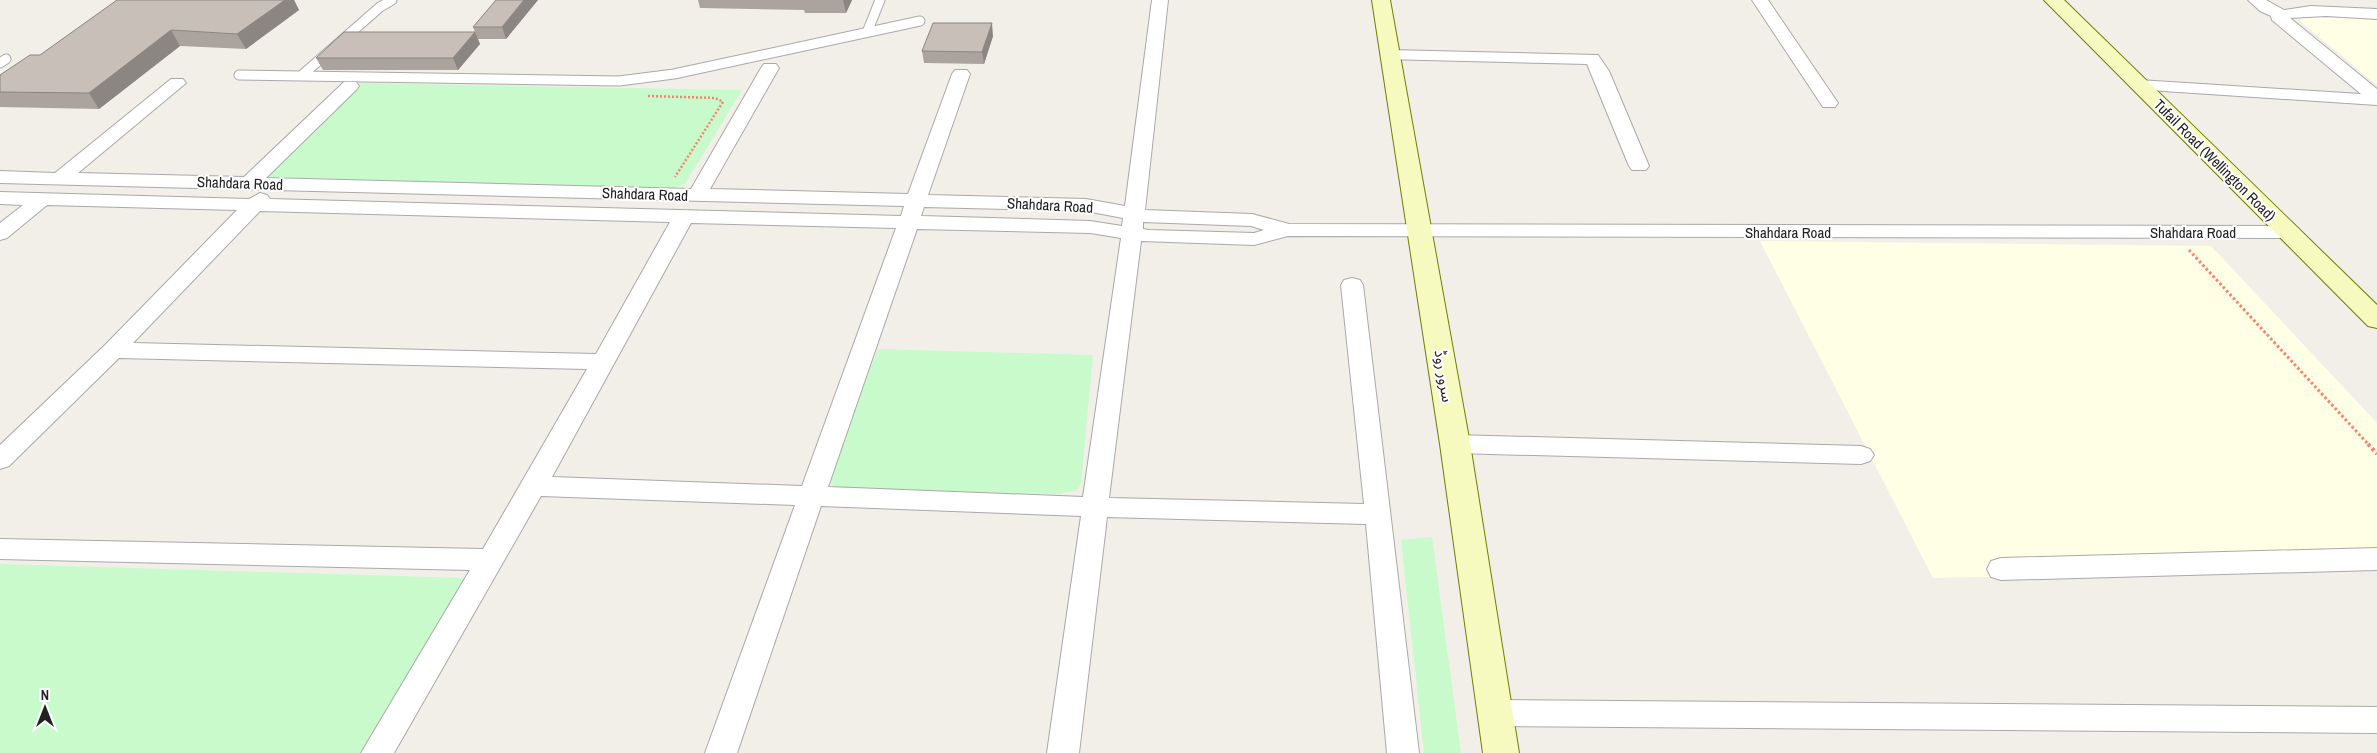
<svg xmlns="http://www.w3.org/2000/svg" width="2377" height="753" font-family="'Archivo Narrow','Noto Sans Arabic',sans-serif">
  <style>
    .education { fill: #ffffe5 }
    .park { fill: #c8facc }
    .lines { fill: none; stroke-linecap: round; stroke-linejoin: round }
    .lane-casing { stroke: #a9a9a9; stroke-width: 11 }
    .street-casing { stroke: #a9a9a9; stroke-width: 2 }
    .secondary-casing { stroke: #707d05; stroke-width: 2 }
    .path-far2 { stroke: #fa8072; stroke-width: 2.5; stroke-dasharray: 2 2; stroke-linecap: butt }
    .path-far1 { stroke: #fa8072; stroke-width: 3; stroke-dasharray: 2.5 2.5; stroke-linecap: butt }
    .path { stroke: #fa8072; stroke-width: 4; stroke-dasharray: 3 3; stroke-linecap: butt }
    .lane { stroke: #fff; stroke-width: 9 }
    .street { fill: #fff; fill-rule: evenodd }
    .secondary { fill: #f7fabf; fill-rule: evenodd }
    .wall { fill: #aba49e }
    .shaded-wall { fill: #8b8681 }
    .building { fill: #c7bfb8; stroke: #8b8681 }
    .labels { text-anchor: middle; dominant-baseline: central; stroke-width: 4; stroke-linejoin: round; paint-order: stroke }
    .street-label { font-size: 15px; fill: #222; stroke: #fff }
  </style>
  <rect width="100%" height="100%" fill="#f2efe9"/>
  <path class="education" d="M2308,17L2377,18V85L2300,21L2301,18Z
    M1760,241L2211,246L2377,423V569L1933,578Z"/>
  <path class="park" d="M359,83L742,90L685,184L675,188L267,177L265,175L268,172Z
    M878,349L1093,355L1081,484L1077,490L1059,494L840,488L828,483V476Z
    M1432,537L1461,753H1424L1401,540Z
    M0,564L466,578L365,753H0Z"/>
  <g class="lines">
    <defs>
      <path id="lane" d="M868,30L880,0
        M0,63L6,59
        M239,75L619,81L674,74L920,21
        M301,76L380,7L392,0"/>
      <path id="street" d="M1152,0H1168L1145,210L1252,214L1289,224L2288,226L2295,228L2298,232L2295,236L2288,238L1288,236L1254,245L1141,241L1109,498L1364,504L1341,285L1344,280L1352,278L1360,280L1363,285L1419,753H1387L1366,524L1107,517L1079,753H1047L1081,516L821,506L737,753H705L795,505L541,496L394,753H361L470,570L0,559V539L483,549L587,369L119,358L9,466L0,469V445L105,345L237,210L47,205L7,238L0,240V223L23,205L0,204V192L249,199L260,193L267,195L270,199L901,216L904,206L0,183V171L55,173L171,79H183L186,83L78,173L244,177L344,82H356L359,86L356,90L266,178L691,189L761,68L764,64H776L779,68L710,189L908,194L952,74L955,70H967L970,74L928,195L1086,199L1125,206ZM924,207L1086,211L1123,218L1122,226L1090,221L921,216ZM260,211L670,222L596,354L133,343ZM1143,222L1251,226L1264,230L1254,233L1149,230L1143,229ZM691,223L896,228L802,486L552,477ZM917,229L1090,233L1121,238L1083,497L828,487Z
        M1752,0H1768L1838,103L1835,107H1823Z
        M2248,0H2266L2284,10L2311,6L2377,9V19L2326,16L2290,18L2377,89V105L2133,89L2130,85L2133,81L2139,80L2361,94L2272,20L2271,16L2260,11Z
        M1390,50L1598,55L1609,71L1649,166L1646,170H1632L1629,166L1587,64L1384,59L1381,55L1384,51Z
        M1455,435L1861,446L1870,449L1874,455L1870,461L1861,464L1455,453L1446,450L1442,444L1446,438Z
        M2377,548V570L2001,580L1991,577L1987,569L1991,561L2001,558Z
        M1494,700L2377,707V733L1494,726L1483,722L1479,713L1483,704Z"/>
      <path id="secondary" d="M1372,0H1390L1470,444L1519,753H1483L1440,444Z
        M2044,0H2064L2377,305V328L2368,326Z"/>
    </defs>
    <use href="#lane" class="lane-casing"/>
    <use href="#street" class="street-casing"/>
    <use href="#secondary" class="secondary-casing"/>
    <path class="path-far2" d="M648,96L715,98L723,102L675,177"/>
    <path class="path-far1" d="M2189,250L2369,445"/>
    <path class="path" d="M2368,444L2377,454"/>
    <use href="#lane" class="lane"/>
    <use href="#street" class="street"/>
    <use href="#secondary" class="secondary"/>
  </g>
  <path class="wall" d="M117,0H294L299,10L246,49L180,46L99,109L0,107V75L40,55Z
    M496,0H538L506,39H478L480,44L458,70H323L316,58L475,32L473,27Z
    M698,0H852L846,13H805L804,10L700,8Z
    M993,36L984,64L924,63L922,51Z"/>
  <path class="shaded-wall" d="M285,0H294L299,10L246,49L237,34Z
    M524,0H538L506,39L502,27Z
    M843,0H852L846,13Z
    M992,23L993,36L984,64L982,52Z
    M171,30L180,46L99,109L89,93Z
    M475,32L480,44L458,70L453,58Z"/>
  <path class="building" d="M117,0H285L237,34L171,30L89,93L0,92V75L30,55H40Z
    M496,0H524L502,27H473Z
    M933,23H992L982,52L922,51Z
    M344,32H475L453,58H316Z"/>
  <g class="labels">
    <g class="street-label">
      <text transform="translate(2215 160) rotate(45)">Tufail Road (Wellington Road)</text>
      <text transform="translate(240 183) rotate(2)">Shahdara Road</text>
      <text transform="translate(645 194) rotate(2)">Shahdara Road</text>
      <text transform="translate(1050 205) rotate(3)">Shahdara Road</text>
      <text x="1788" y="232">Shahdara Road</text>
      <text x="2193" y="232">Shahdara Road</text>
      <text transform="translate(1444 376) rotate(81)">سرور روڈ</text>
    </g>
  </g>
  <g transform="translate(45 708)" stroke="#ffffff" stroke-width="4" paint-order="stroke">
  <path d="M0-4L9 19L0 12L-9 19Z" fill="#222222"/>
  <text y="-8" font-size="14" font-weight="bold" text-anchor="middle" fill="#222222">N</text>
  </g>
</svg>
